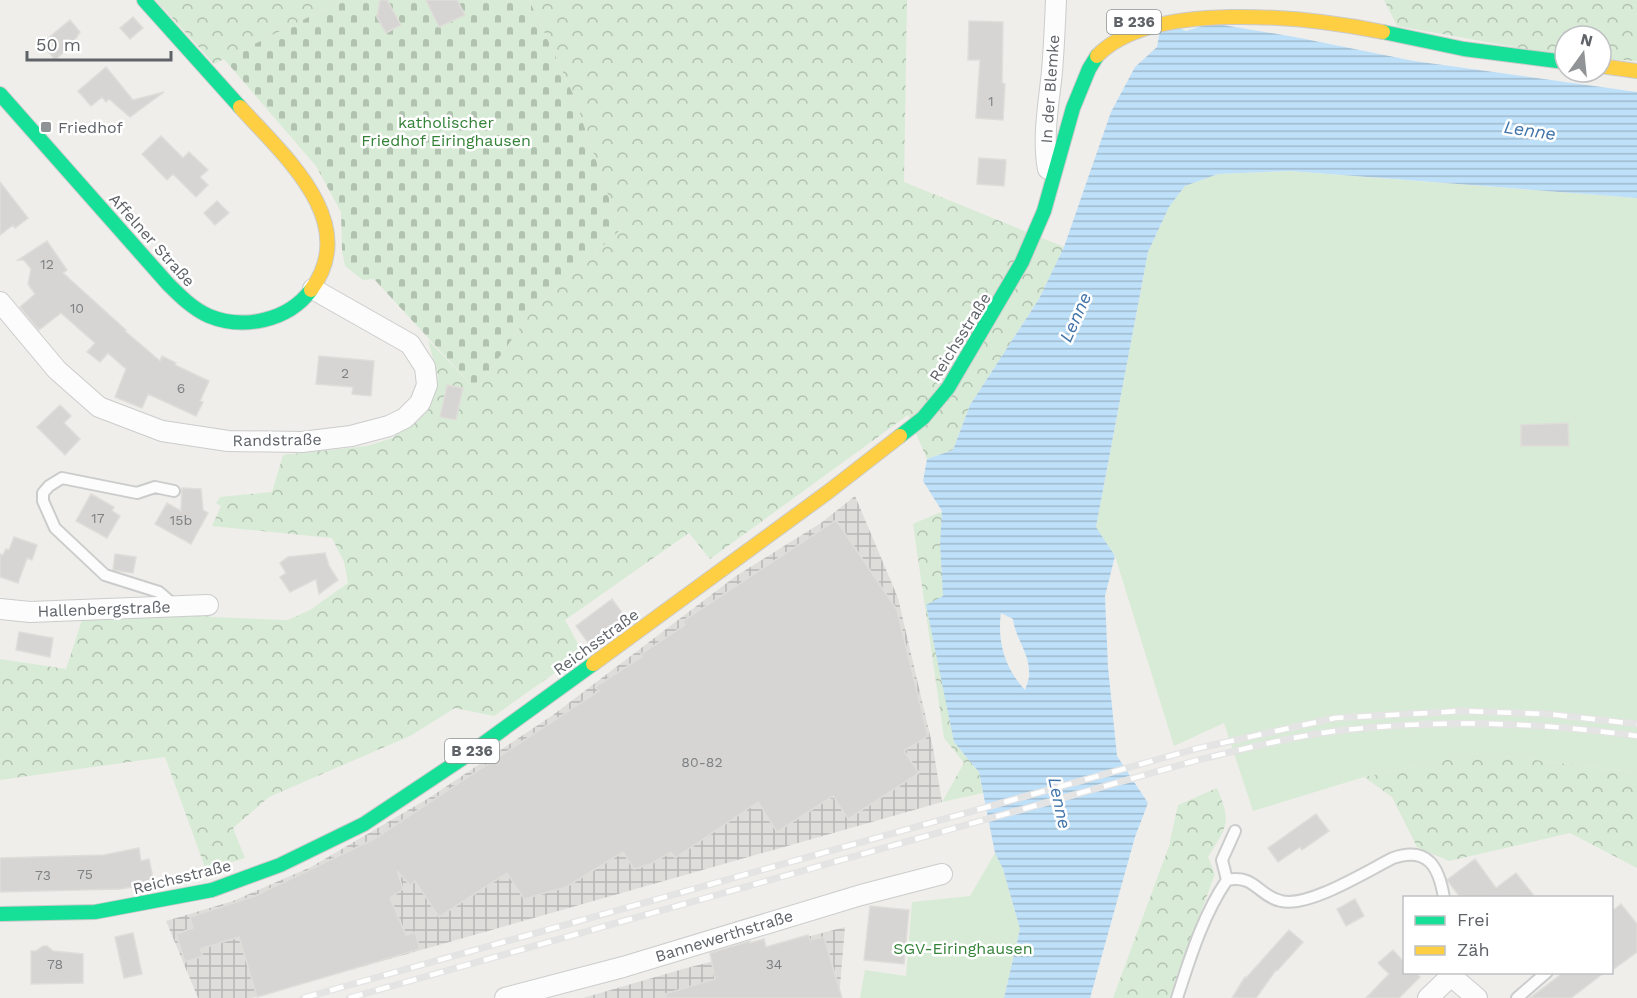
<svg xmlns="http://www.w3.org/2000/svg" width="1637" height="998" font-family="'Work Sans',sans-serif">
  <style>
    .industrial { fill: url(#industrial-grid) }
    .green { fill: #d8ebd6 }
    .forest { fill: url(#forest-crowns) }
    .cemetery { fill: url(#cemetery-stones) }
    .water { fill: url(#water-rules); fill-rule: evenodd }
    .building { fill: #d6d5d3; stroke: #deddd9; stroke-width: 1.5 }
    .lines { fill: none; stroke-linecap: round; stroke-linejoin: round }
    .lane-casing { stroke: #cbcccc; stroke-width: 14 }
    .street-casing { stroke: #cbcccc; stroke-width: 22 }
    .fast-casing { stroke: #cacacb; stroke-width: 16 }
    .slow-casing { stroke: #cacacb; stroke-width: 16 }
    .lane { stroke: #fdfcfc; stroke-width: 10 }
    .street { stroke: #fdfcfc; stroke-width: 20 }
    .fast { stroke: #16e098; stroke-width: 14 }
    .slow { stroke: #ffcf43; stroke-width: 14 }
    .rail-casing { stroke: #e4e4e4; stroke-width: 7 }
    .rail { stroke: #fff; stroke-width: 4.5; stroke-dasharray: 14; stroke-linecap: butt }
    .poi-dot { fill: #919496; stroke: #fff; stroke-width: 2 }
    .labels { text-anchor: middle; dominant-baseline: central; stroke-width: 5; stroke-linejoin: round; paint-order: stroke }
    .number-label { font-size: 14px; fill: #7e8184 }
    .shield { fill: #fff; stroke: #8f9295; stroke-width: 1.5 }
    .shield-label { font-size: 15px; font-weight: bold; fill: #5f6368 }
    .street-label { font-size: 16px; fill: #5f6368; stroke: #fff }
    .park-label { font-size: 16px; fill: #348238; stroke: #fff }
    .poi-label { font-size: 16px; fill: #5f6368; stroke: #fff; text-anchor: start }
    .water-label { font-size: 18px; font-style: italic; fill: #4174aa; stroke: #fff }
  </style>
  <defs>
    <pattern id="industrial-grid" width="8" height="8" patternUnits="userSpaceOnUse" patternTransform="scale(1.5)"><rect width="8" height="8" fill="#dfddda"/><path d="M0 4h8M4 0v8" fill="none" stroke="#b8b7b5"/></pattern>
    <pattern id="forest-crowns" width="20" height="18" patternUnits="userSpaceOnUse" patternTransform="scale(1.5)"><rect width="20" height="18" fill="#d8ebd6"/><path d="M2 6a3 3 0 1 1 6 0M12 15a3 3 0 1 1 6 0" fill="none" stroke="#b2c2b1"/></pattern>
    <pattern id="cemetery-stones" width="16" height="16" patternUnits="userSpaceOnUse" patternTransform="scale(1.5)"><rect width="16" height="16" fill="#d8ebd6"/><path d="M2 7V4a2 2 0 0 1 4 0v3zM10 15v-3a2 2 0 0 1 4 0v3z" fill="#b2c2b1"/></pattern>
    <pattern id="water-rules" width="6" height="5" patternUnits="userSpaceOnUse" patternTransform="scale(1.5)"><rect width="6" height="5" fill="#bfe0f9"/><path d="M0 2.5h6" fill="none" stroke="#9eb9cd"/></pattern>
  </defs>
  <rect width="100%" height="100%" fill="#efeeea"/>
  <path class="industrial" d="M855,496L898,598L933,748L942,802L252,998H198L166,921L233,901L311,867L429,798L553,715L736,576L821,523Z
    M845,927L839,998H583L683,969Z"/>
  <path class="green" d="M1289,171L1637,198V773L1480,753L1364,777L1253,811L1224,723L1174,746L1115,556L1096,527L1148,252L1169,207L1185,186L1218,174Z
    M995,853L1003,869L1020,929L1004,998H860L865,970L906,976L912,902L970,896Z"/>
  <path class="forest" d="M156,0H343L214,64Z
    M529,0H907L904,182L1064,247L1039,299L970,405L953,450L927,459L908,415L710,559L689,533L565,620L583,653L494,716L455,708L410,736L269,797L233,828L245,858L206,870L165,757L0,780V659L66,669L83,617L205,614L211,617L288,620L310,610L348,583L344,562L332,538L212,526L221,506L216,503L220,497L272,492L283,455L367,446L393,438L434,393L438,376L428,340L476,390L532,311L620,230L573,94Z
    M1384,0H1637V61L1601,59V36H1565V56L1397,26Z
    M943,511L940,544L954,742L979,772L983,793L942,802L964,763L944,738L913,524Z
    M1480,753L1637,773V868L1570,833L1449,861L1417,847L1392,797L1364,777Z
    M1217,788C1232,823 1227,826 1208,857L1215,874L1169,998H1113L1169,846L1178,805Z"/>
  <path class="cemetery" d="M343,0H529L573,94L620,230L532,311L476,390L374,279L363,280L345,266L342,250L341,212L316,166L224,59Z"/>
  <path class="water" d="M1211,23L1295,37L1414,61L1637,92V198L1290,171L1218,174L1185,186L1169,207L1148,252L1096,527L1115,556L1105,596L1108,667L1117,756L1148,803L1135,837L1090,998H1004L1020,929L1003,869L995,853L979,772L954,742L926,605L943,596L940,544L942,511L923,481L927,459L953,450L970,405L1039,299L1064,247L1111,112L1135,67L1157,47L1160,30L1172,25L1186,31ZM1001,613L1013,619C1015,637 1029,653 1029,671C1030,677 1027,685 1025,690C1005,669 997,642 1001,613Z"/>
  <path class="building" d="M380,0H387L401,25L386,33L377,17Z
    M426,0H457L465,15L439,27Z
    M133,17L143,28L130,39L120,28Z
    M70,20L80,32L71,46L55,60L42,43Z
    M969,21L1003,22L1002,83L1005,84L1003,120L976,118L980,60H968Z
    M106,67L133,100L164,92L130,117L109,99L106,102L102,97L91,106L78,91Z
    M161,136L183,158L189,152L208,170L200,177L208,185L196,197L173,174L167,180L142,154Z
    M979,158L1006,160L1004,186L977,184Z
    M0,182L28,218L15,228L13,225L0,235Z
    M217,201L229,213L215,225L204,213Z
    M47,241L67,270L63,273L126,330L125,331L160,361L162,356L176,363L175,365L209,381L200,401L203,402L196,416L148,394L142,408L115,397L126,369L108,353L100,362L87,352L95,343L61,313L39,330L20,307L35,294L28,284L31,269L24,260H18Z
    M319,356L374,361L371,396L352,394L353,387L316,384Z
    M447,385L463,388L456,420L440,417Z
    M60,405L71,416L64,423L80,439L65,455L37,427Z
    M1568,423L1569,446H1521V425Z
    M182,488L201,489L203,510L208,513L191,544L155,524L167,503L181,511Z
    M91,494L114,507L112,511L120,516L107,538L76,521Z
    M836,520L897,610L928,736L904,751L919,773L848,819L833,796L777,832L758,802L675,858L671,852L651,864L634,869L623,852L566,887L524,899L507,873L439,917L415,881L410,885L397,871L403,889L390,898L406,935L415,932L420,949L257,997L239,937L200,949L203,956L185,962L176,934L193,928L190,917L255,896L374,839L599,691L595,687L642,657L641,654L685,625L683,621Z
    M14,537L37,545L32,560L27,558L18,583L0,577V554L3,555L6,549L9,550Z
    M325,553L329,566L338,580L319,594L316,579L290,592L280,577L286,573L280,563L288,557Z
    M115,554L136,557L133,573L113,570Z
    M612,599L626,618L589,644L576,626Z
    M19,632L53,638L50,657L16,650Z
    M1316,814L1329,831L1302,850L1300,847L1278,862L1268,848Z
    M139,848L141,861L149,859L154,883L121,889L0,892V858L104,855Z
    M1475,859L1496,888L1516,873L1535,897H1460L1447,880Z
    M1355,899L1364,916L1346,926L1337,909Z
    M1621,904L1637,924V952L1611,971V912Z
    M870,906L909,910L904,964L864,960Z
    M1289,930L1303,942L1277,971L1276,970L1256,998H1232L1245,977L1246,978Z
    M133,933L142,974L124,978L115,937Z
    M808,935L810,940L824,937L842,998H666L665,994L715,979L710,953L750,941V943L764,939L766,947Z
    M43,946H47L53,951L83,954V983L31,984V951H36Z
    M1393,950L1404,962V972H1415L1420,977L1399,998H1366L1389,974L1378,963Z
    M1564,972H1605L1571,998H1530Z"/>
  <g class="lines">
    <defs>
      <path id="lane" d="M174,605L159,592L105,575L55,528L43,501V493L49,486L62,478L137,493L155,487L174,491
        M1227,880L1222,860L1235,831
        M1177,998C1190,958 1203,915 1227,880C1255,874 1258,896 1281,901C1308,908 1367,871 1393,858C1428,846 1439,867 1444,898
        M1517,998L1547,972"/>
      <path id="street" d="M1048,169C1042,137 1049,103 1052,71C1054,47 1055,24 1056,0
        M0,302L57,370L99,407L162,431L228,441L302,442L351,436L389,426L405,418L420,403L427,385L425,367L410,344L313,289
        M0,609L30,612L208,605
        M505,998L623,967L861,895L942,874
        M1428,998L1451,976L1477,998"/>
      <path id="fast" d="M144,0L240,107
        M1383,32L1464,49L1565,62
        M0,94L168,284C180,296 193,309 209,316C243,330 288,321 311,290
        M900,436L923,418L948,388L1022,262L1044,211L1073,108L1089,69L1097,56
        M0,914L95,912L212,890L280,865L364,824L469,754L593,664"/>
      <path id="slow" d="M1097,56C1151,0 1303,16 1383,32
        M1601,66L1637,71
        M240,107C283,155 362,222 311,290
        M593,664L828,492L900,436"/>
    </defs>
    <use href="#lane" class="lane-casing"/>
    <use href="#street" class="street-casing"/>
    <use href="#fast" class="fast-casing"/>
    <use href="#slow" class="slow-casing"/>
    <use href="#lane" class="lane"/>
    <use href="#street" class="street"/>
    <use href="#fast" class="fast"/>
    <use href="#slow" class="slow"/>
    <defs>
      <path id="rail" d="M303,998L1195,749L1335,718L1462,711L1548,714L1637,724
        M349,998L1198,760C1243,749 1290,737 1336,731C1436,719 1537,722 1637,736"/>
    </defs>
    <use href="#rail" class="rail-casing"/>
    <use href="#rail" class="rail"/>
  </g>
  <rect class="poi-dot" x="40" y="121" width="12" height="12" rx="3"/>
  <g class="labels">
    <g class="number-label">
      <text x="991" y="101">1</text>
      <text x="47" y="264">12</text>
      <text x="77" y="308">10</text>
      <text x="345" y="373">2</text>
      <text x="181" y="388">6</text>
      <text x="98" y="518">17</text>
      <text x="181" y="520">15b</text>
      <text x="702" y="762">80-82</text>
      <text x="85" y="874">75</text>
      <text x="43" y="875">73</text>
      <text x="55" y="964">78</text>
      <text x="774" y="964">34</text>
    </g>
    <g class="shield">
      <rect x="1107" y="10" width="54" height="24" rx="4.5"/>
      <rect x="445" y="739" width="54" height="24" rx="4.5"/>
    </g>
    <g class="shield-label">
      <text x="1134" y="22">B 236</text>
      <text x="472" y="751">B 236</text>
    </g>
    <g class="street-label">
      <text transform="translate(1050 89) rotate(-86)">In der Blemke</text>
      <text transform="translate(152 240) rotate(48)">Affelner Straße</text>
      <text transform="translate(960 337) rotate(-58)">Reichsstraße</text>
      <text transform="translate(277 440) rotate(-1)">Randstraße</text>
      <text transform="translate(104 609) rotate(-2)">Hallenbergstraße</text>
      <text transform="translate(596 642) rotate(-36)">Reichsstraße</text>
      <text transform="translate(182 877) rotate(-14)">Reichsstraße</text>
      <text transform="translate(724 936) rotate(-17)">Bannewerthstraße</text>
    </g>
    <g class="park-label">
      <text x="446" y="122">katholischer<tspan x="446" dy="18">Friedhof Eiringhausen</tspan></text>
      <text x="963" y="948">SGV-Eiringhausen</text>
    </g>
    <g class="poi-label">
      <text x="58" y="127">Friedhof</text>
    </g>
    <g class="water-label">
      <text transform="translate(1530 130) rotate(8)">Lenne</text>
      <text transform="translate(1075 317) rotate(-66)">Lenne</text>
      <text transform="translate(1060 803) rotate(78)">Lenne</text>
    </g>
  </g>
  <rect x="1403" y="896" width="210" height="78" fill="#ffffff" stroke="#bfc1c3" stroke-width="1.5"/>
  <rect x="1415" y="916" width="30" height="9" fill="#16e098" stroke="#bfc1c3" stroke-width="1.5"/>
  <text x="1457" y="926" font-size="18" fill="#5f6368">Frei</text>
  <rect x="1415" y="946" width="30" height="9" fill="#ffcf43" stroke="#bfc1c3" stroke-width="1.5"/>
  <text x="1457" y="956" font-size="18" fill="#5f6368">Zäh</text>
  <g transform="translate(1583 54) rotate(15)"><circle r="28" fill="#ffffff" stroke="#bfc1c3" stroke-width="1.5"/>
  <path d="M0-4.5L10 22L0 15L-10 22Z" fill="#919496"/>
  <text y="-9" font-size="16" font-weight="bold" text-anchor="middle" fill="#5f6368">N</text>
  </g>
  <path d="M27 51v9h144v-9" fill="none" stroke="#5f6368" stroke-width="3"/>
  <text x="36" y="51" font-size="18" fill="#5f6368" stroke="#ffffff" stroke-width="4.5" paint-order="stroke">50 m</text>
</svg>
